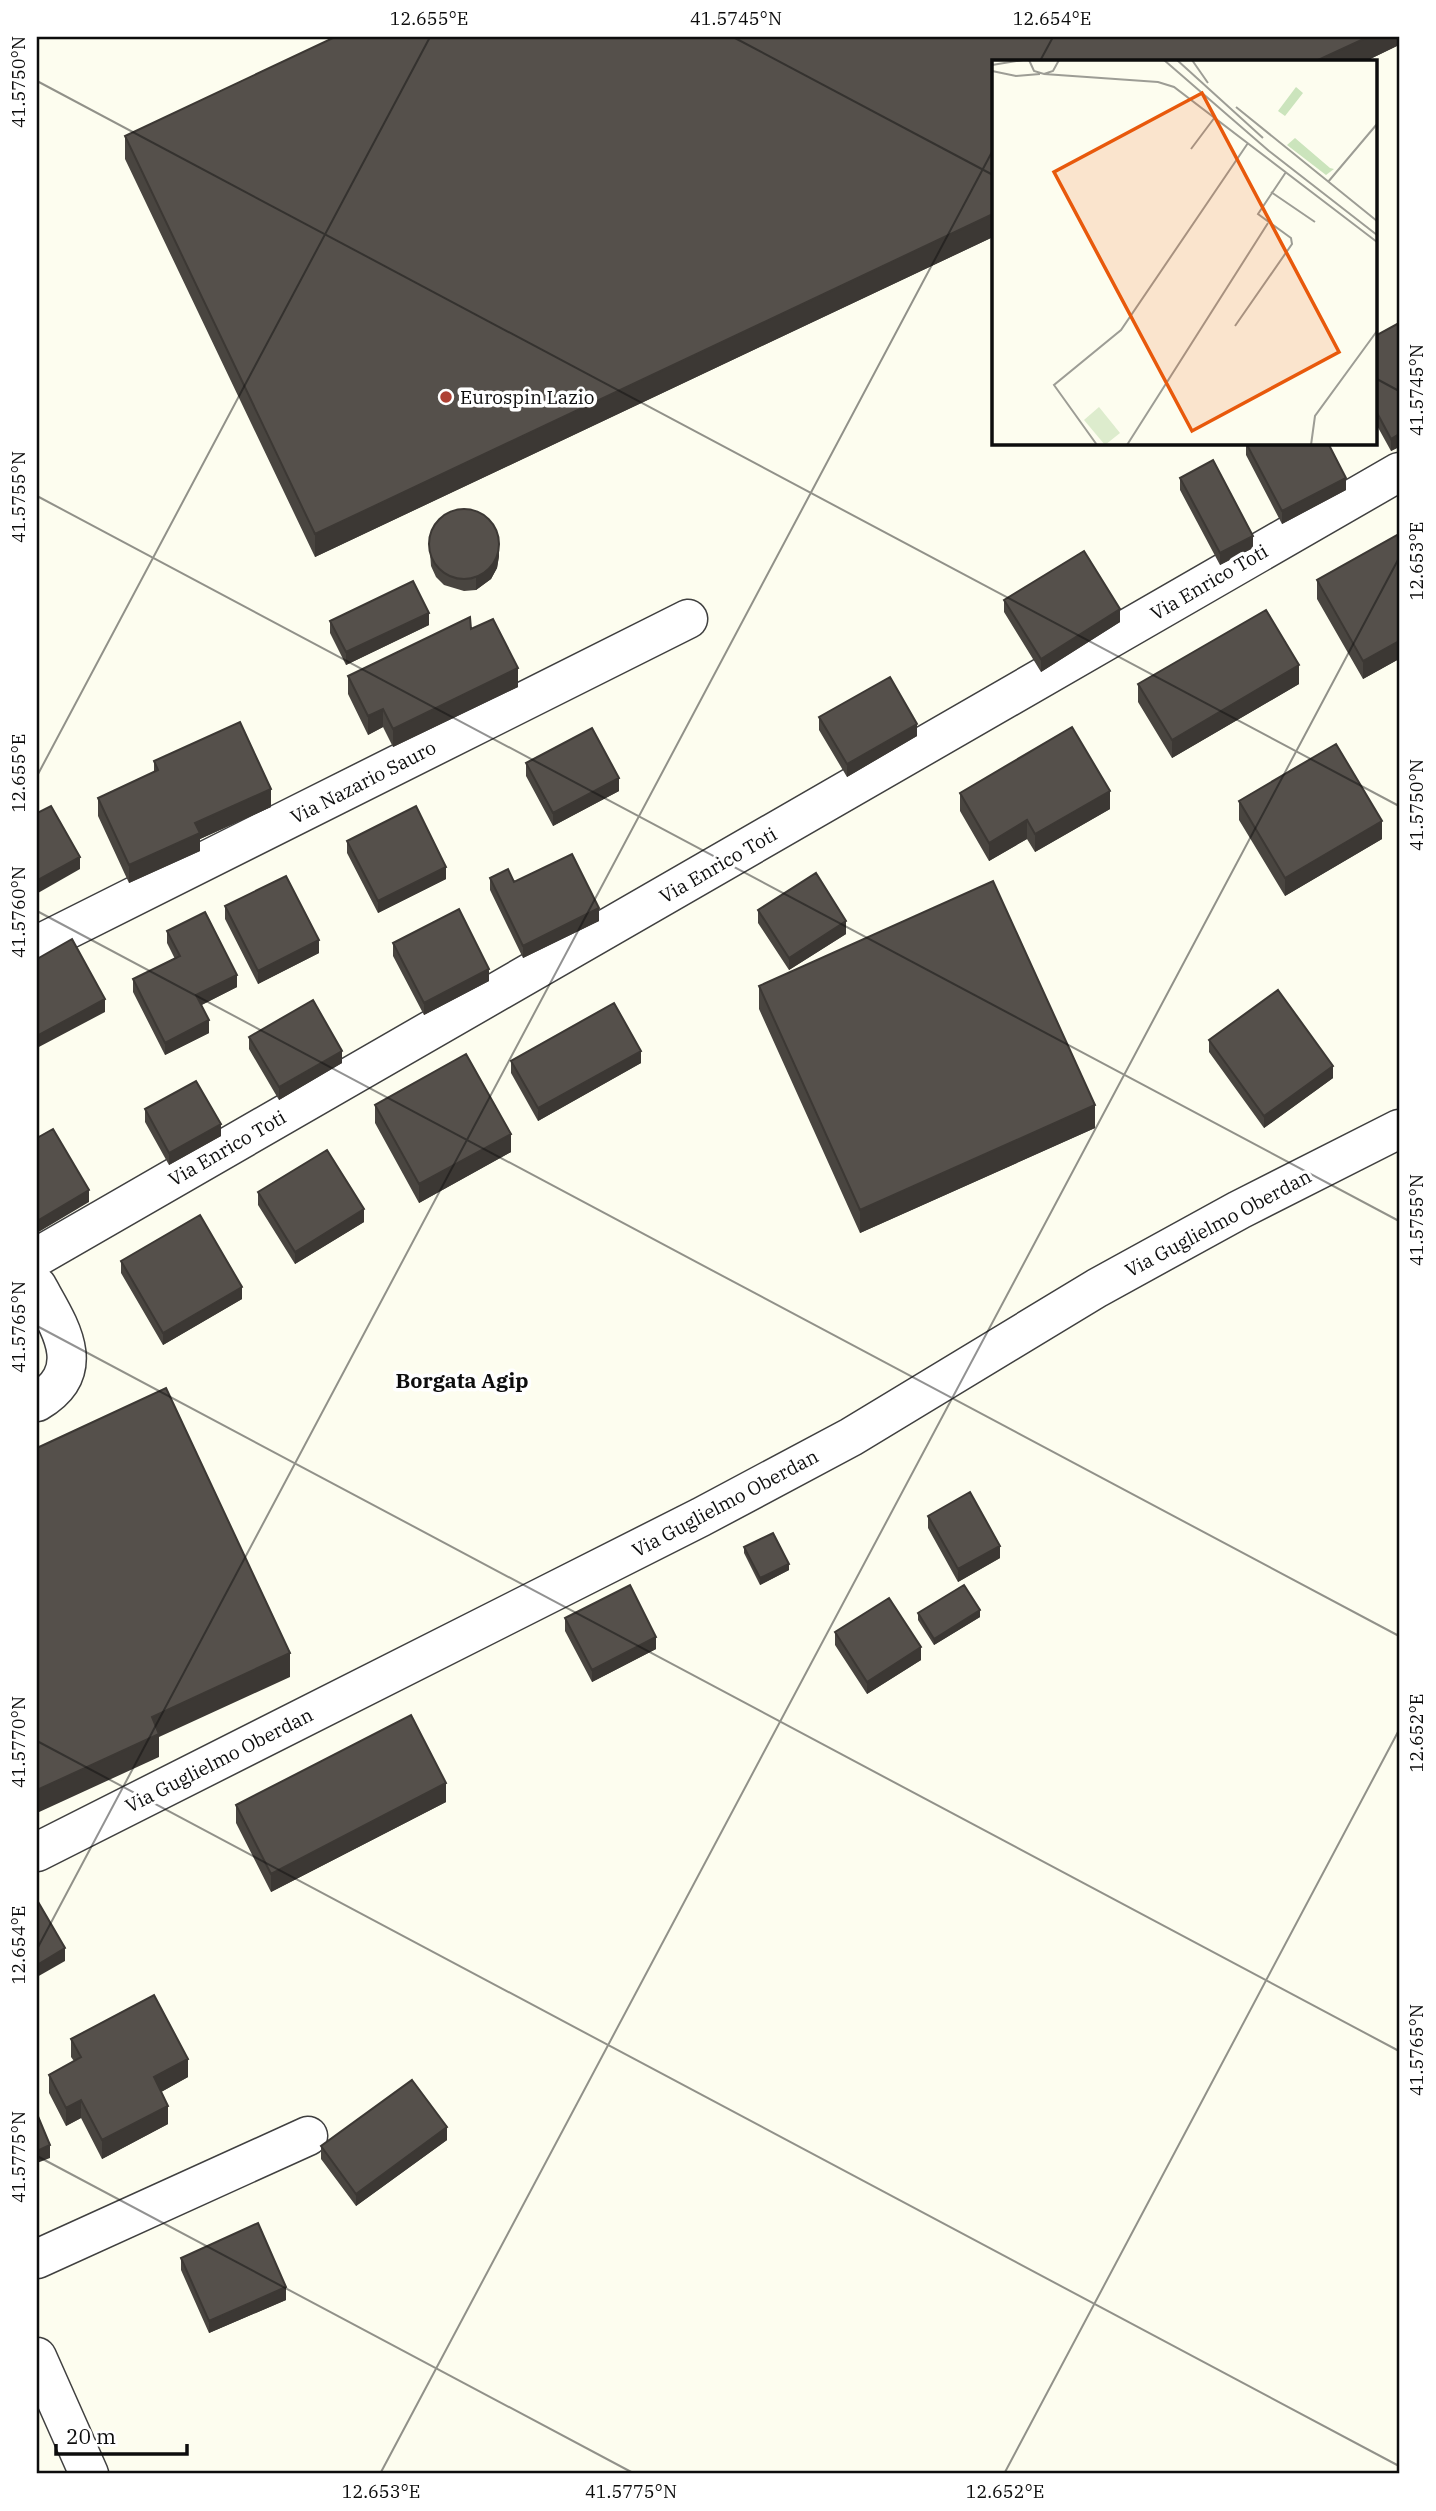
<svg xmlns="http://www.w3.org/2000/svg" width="1436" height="2511" font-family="'IBM Plex Serif',serif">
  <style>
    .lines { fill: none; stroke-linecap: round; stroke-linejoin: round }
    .minor-casing { stroke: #404040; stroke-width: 41 }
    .tertiary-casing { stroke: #404040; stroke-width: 41 }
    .minor { stroke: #fff; stroke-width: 38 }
    .tertiary { stroke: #fff; stroke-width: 38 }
    .wall { fill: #494540 }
    .shaded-wall { fill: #3c3834 }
    .building { fill: #55504b; stroke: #3c3834; stroke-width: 2 }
    .ticks { fill: none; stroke: #0d0d0d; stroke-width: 2; stroke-opacity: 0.45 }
    .poi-dot { fill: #ae4134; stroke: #fff; stroke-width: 2.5 }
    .labels { text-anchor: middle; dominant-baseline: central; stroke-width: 7; stroke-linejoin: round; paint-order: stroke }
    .poi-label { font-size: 19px; fill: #0d0d0d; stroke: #fff; text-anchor: start }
    .street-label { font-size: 19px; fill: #0d0d0d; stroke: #fff }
    .neighbourhood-label { font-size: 21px; font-weight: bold; fill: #0d0d0d; stroke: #fff }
    .inset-road { fill: none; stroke: #9d9d95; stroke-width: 2 }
    .view { fill: #e8590c; fill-opacity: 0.15; stroke: #e8590c; stroke-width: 3.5 }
    .inset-edge { fill: none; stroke: #0d0d0d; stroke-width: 3.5 }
    .neatline { fill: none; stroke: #0d0d0d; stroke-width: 2.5 }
    .ticks-label { font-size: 18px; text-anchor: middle; fill: #0d0d0d }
  </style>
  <rect width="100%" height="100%" fill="#fdfdef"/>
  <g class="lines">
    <defs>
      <path id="minor" d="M37,945L688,619
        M37,1257L1399,472
        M37,1286C59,1326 91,1370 37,1402
        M37,1852L701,1517L851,1437L1097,1288L1239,1210L1399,1129
        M37,2259L308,2136"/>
      <path id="tertiary" d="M37,2357L89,2474"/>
    </defs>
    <use href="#minor" class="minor-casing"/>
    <use href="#tertiary" class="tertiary-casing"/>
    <use href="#minor" class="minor"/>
    <use href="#tertiary" class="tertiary"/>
  </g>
  <path class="wall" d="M335,37H1399V45L1366,61H993V237L315,557L125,159V136Z
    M1399,323V447L1391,451L1375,422V336Z
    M1246,443L1346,490L1282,524L1246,455Z
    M1180,478L1253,548L1220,565L1180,490Z
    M1399,534V659L1363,679L1317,599V580Z
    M429,539L499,556L497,568L491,579L476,590L464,591L444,585L436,577L431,566Z
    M1004,600L1120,622L1041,672L1004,612Z
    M330,621L429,625L346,665L330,633Z
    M471,629L518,687L393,747L383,727L368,735L348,694V676Z
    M1138,684H1299L1172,758L1138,702Z
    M819,717L917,736L847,777L819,730Z
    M154,761L271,807L200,839V851L129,883L98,816V798L154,772Z
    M526,763L619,791L553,826L526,776Z
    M960,793L1110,809L1035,852L1027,839L989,861L960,811Z
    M1239,801L1382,839L1285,896L1239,820Z
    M347,841L446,879L378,913L347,853Z
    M490,878L514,882L599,921L523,958L490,890Z
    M225,906L319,953L258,984L225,919Z
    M758,910L846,934L789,970L758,923Z
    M167,931L237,987L201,1005L209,1033L165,1055L133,992V979L175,959L167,943Z
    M393,943L489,981L424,1015L393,956Z
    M759,986L1095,1128L860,1233L759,1009Z
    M249,1037L342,1063L279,1100L249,1049Z
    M1209,1040L1333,1078L1264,1128L1209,1052Z
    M511,1061L641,1063L538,1121L511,1073Z
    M375,1105L511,1152L419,1203L375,1123Z
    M145,1109L221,1136L169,1165L145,1122Z
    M258,1192L364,1222L295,1264L258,1205Z
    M121,1261L242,1299L163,1345L121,1273Z
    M928,1516L1000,1558L958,1582L928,1528Z
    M744,1547L789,1570L760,1585L744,1553Z
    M918,1613L980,1617L934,1645L918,1620Z
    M565,1618L656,1649L592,1682L565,1631Z
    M835,1632L921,1660L867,1694L835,1645Z
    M446,1802L271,1892L236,1823V1805Z
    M71,2039L188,2077L161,2092L168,2124L102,2159L81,2118L66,2126L49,2093V2075L74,2061L71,2057Z
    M447,2140L356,2206L321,2159V2146Z
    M181,2258L286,2300L209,2333L181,2270Z"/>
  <path class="shaded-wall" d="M1368,37H1399V45L1366,61H1316Z
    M993,214V237L315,557V534Z
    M1399,434V447L1391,451V439Z
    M1346,478V490L1282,524V511Z
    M1253,536V548L1220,565V553Z
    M499,544V556L497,568L491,579L476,590V577Z
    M1120,609V622L1041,672V659Z
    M429,613V625L346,665V652Z
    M1399,641V659L1363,679V661Z
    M1299,665V684L1172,758V740Z
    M518,668V687L393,747V729Z
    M383,709V727L368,735V716Z
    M917,724V736L847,777V764Z
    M619,778V791L553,826V813Z
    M271,789V807L200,839V851L129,883V865L195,823Z
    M1110,791V809L1035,852V834Z
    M1027,820V839L989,861V843Z
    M1382,821V839L1285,896V878Z
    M80,857V869L38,893V880Z
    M446,867V879L378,913V901Z
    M599,908V921L523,958V946Z
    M846,921V934L789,970V958Z
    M319,940V953L258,984V971Z
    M489,969V981L424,1015V1003Z
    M237,975V987L196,1008V995Z
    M105,999V1012L37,1048V1036Z
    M209,1020V1033L165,1055V1043Z
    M342,1051V1063L279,1100V1087Z
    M641,1051V1063L538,1121V1108Z
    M1333,1066V1078L1264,1128V1116Z
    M1095,1105V1128L860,1233V1210Z
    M221,1124V1136L169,1165V1153Z
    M511,1134V1152L419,1203V1184Z
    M89,1190V1202L37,1233V1221Z
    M364,1209V1222L295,1264V1252Z
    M242,1287V1299L163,1345V1333Z
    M1000,1546V1558L958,1582V1569Z
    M789,1564V1570L760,1585V1578Z
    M980,1610V1617L934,1645V1639Z
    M656,1637V1649L592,1682V1670Z
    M921,1647V1660L867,1694V1682Z
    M290,1653V1677L159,1737V1757L37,1813V1790L152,1717Z
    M446,1783V1802L271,1892V1874Z
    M65,1948V1961L37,1977V1965Z
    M188,2059V2077L154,2096V2077Z
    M81,2100V2118L66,2126V2108Z
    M168,2106V2124L102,2159V2140Z
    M447,2127V2140L356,2206V2194Z
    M50,2145V2158L37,2163V2151Z
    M286,2287V2300L209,2333V2321Z"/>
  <path class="building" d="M335,37H1368L1316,61H993V214L315,534L125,136Z
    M1399,323V434L1391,439L1375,409V336Z
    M1246,443H1328L1346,478L1282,511Z
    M1213,460L1253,536L1220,553L1180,478Z
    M429 544a35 35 0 1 1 70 0a35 35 0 1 1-70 0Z
    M1399,534V641L1363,661L1317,580Z
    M1084,551L1120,609L1041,659L1004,600Z
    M413,581L429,613L346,652L330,621Z
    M1266,610L1299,665L1172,740L1138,684Z
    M470,617L471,629L493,619L518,668L393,729L383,709L368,716L348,676Z
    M890,677L917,724L847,764L819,717Z
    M240,722L271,789L195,823L200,833L129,865L98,798L158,770L154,761Z
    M1072,727L1110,791L1035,834L1027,820L989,843L960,793Z
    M592,728L619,778L553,813L526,763Z
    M1336,744L1382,821L1285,878L1239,801Z
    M51,806L80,857L38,880L37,878V813Z
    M416,806L446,867L378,901L347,841Z
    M572,854L599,908L523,946L490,878L508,869L514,882Z
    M816,873L846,921L789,958L758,910Z
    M286,876L319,940L258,971L225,906Z
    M993,881L1095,1105L860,1210L759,986Z
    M459,909L489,969L424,1003L393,943Z
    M205,912L237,975L196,995L209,1020L165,1043L133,979L180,956L167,931Z
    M72,939L105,999L37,1036V959Z
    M1278,990L1333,1066L1264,1116L1209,1040Z
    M313,1000L342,1051L279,1087L249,1037Z
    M614,1003L641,1051L538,1108L511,1061Z
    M466,1054L511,1134L419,1184L375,1105Z
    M196,1081L221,1124L169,1153L145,1109Z
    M53,1129L89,1190L37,1221V1138Z
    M327,1150L364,1209L295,1252L258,1192Z
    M200,1215L242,1287L163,1333L121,1261Z
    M166,1388L290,1653L152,1717L159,1734L37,1790V1448Z
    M970,1492L1000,1546L958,1569L928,1516Z
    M773,1533L789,1564L760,1578L744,1547Z
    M630,1585L656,1637L592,1670L565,1618Z
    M964,1585L980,1610L934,1639L918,1613Z
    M889,1598L921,1647L867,1682L835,1632Z
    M411,1715L446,1783L271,1874L236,1805Z
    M37,1900L65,1948L37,1965Z
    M154,1995L188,2059L154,2077L168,2106L102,2140L81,2100L66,2108L49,2075L81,2057L71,2039Z
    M412,2080L447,2127L356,2194L321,2146Z
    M37,2114L50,2145L37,2151Z
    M258,2223L286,2287L209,2321L181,2258Z"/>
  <path class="ticks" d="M733,37L993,175M1040,61L1053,37M37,81L1399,806M1375,378L1399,391M37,496L1399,1221M37,776L430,37M37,911L1399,1636M37,1326L1399,2051M37,1741L1399,2466M37,1949L993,150M37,2156L635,2474M380,2474L1399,558M1004,2474L1399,1730"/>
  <circle class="poi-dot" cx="446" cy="397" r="7"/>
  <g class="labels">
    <g class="poi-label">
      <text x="460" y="397">Eurospin Lazio</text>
    </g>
    <g class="street-label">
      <text transform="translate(1209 582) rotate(-30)">Via Enrico Toti</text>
      <text transform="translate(363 782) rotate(-27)">Via Nazario Sauro</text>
      <text transform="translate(718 865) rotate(-30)">Via Enrico Toti</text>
      <text transform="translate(227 1148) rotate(-30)">Via Enrico Toti</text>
      <text transform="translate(1218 1223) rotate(-28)">Via Guglielmo Oberdan</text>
      <text transform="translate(725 1503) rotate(-28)">Via Guglielmo Oberdan</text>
      <text transform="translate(219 1760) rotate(-27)">Via Guglielmo Oberdan</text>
    </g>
    <g class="neighbourhood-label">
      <text x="462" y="1380">Borgata Agip</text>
    </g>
  </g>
  <g transform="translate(992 60)">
    <rect width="385" height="385" fill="#fdfdef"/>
    <path d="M304,27L311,33L293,56L286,51ZM303,78L338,108L342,109L334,115L295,85Z" fill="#cbe4bc"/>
    <path d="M107,347L128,373L113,385L92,360Z" fill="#ddeccd"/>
    <path class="inset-road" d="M37,0L42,11L52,14L61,11L67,0M172,0L277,91L385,175M185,0L271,78M200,0L216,23M0,5L31,0M0,11L24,16L48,14M52,14L166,22L182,27L385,182M244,47L385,161M199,89L223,57M336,122L385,64M279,132L323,162M243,266L300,184L299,178L266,154L294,112M105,385L62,325L129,270L256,83M135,385L276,163M319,385L323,356L385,271"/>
    <path class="view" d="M210,33L347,292L200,371L62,112Z"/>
    <rect width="385" height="385" class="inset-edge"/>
  </g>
  <rect width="1436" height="2511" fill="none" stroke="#ffffff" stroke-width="77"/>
  <path d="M56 2444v10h131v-10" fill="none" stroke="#0d0d0d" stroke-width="3.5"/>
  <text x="66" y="2444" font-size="21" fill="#0d0d0d" stroke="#ffffff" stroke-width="5" paint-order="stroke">20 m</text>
  <rect x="38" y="38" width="1360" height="2434" class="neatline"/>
  <g class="ticks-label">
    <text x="429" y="25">12.655°E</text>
    <text x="736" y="25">41.5745°N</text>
    <text x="1052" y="25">12.654°E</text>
    <text transform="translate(19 82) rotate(-90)" y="6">41.5750°N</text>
    <text transform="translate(1417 390) rotate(-90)" y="6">41.5745°N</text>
    <text transform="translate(19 497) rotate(-90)" y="6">41.5755°N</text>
    <text transform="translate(1417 561) rotate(-90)" y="6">12.653°E</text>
    <text transform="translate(19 773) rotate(-90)" y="6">12.655°E</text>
    <text transform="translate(1417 805) rotate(-90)" y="6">41.5750°N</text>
    <text transform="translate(19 912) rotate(-90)" y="6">41.5760°N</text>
    <text transform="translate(1417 1220) rotate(-90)" y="6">41.5755°N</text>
    <text transform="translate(19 1327) rotate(-90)" y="6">41.5765°N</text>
    <text transform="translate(1417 1733) rotate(-90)" y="6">12.652°E</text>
    <text transform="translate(19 1742) rotate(-90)" y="6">41.5770°N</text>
    <text transform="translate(19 1945) rotate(-90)" y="6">12.654°E</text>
    <text transform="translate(1417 2050) rotate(-90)" y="6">41.5765°N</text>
    <text transform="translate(19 2157) rotate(-90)" y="6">41.5775°N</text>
    <text x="381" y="2498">12.653°E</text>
    <text x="631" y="2498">41.5775°N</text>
    <text x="1005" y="2498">12.652°E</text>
  </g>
</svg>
